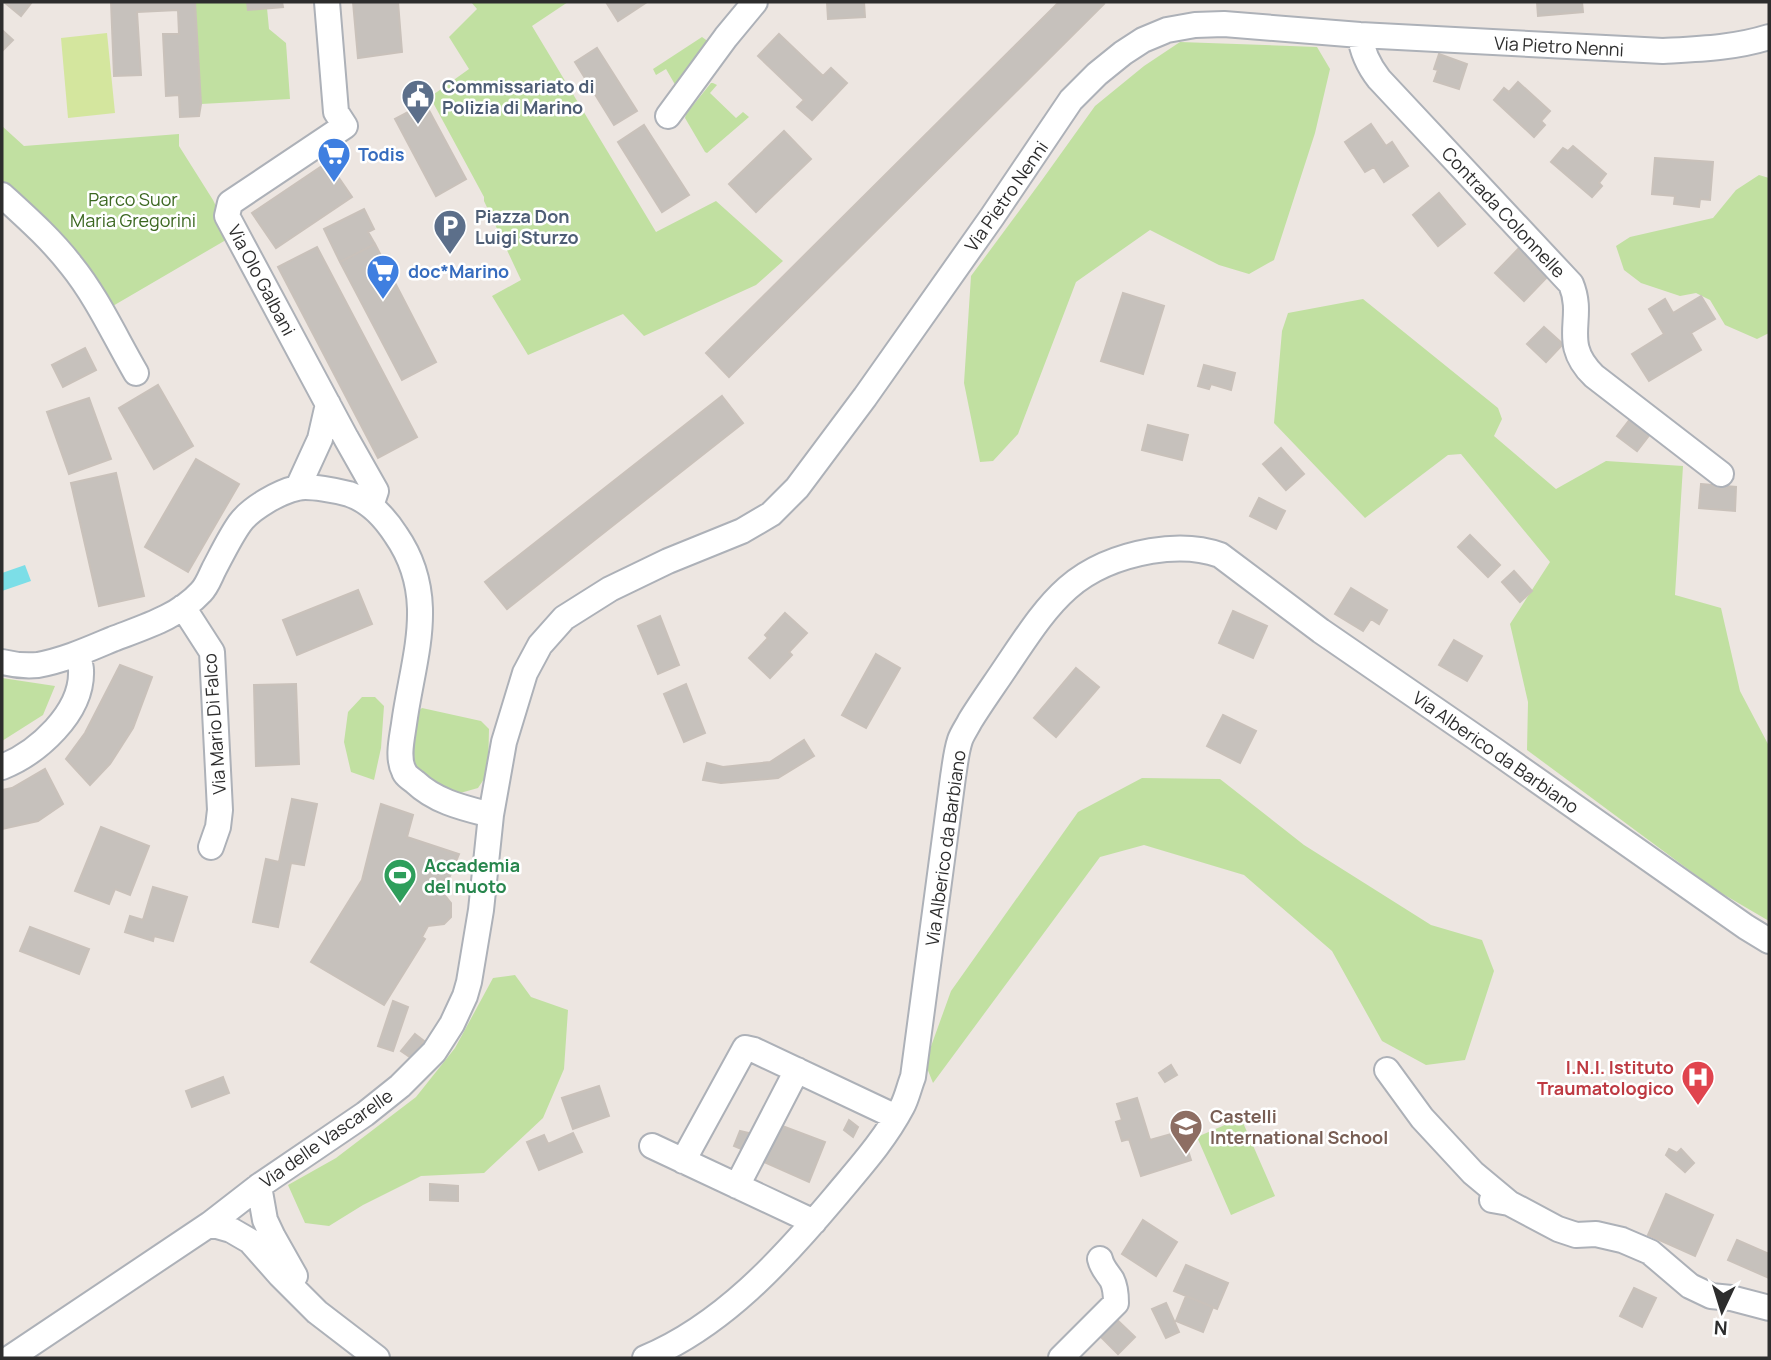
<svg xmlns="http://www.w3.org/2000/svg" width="1771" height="1360" font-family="Manrope,sans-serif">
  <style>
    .green { fill: #c1e0a1 }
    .pitch { fill: #d4e69e }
    .water { fill: #7cdee7 }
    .building { fill: #c6c1bc; stroke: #c9c1ba; stroke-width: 2 }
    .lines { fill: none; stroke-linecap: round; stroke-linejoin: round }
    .minor-casing { stroke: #adb1b8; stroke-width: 28 }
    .minor { stroke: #fff; stroke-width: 24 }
    .labels { text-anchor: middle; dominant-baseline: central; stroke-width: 5; stroke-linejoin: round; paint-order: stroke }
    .street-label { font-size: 18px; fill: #2d2d2d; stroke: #fff }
    .service-label { font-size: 18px; font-weight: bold; fill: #4e5e75; stroke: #fff; text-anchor: start }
    .shop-label { font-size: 18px; font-weight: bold; fill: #366cbe; stroke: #fff; text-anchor: start }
    .park-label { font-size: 18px; fill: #3b6720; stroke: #fff }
    .leisure-label { font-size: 18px; font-weight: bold; fill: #27864d; stroke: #fff; text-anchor: start }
    .health-label { font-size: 18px; font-weight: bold; fill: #be3a42; stroke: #fff; text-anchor: end }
    .education-label { font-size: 18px; font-weight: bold; fill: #785e54; stroke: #fff; text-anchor: start }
  </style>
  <rect width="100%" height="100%" fill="#ede6e1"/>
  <path class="green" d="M195,2H247L248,10L267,8L269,29L286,43L290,99L201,104Z
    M471,2H568L532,26L656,232L716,201L783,261L756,285L644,336L623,314L528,355L492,296L521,280L484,201V197L430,97L469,69L449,37L477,9Z
    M702,37L709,42L677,88L666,69L656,75L653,69Z
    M1180,42L1317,47L1330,69L1315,133L1274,260L1249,274L1219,265L1150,230L1076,282L1018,434L993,461L980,462L964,383L971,276L1042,180L1095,106L1144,66Z
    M711,83H713L717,85L710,93L736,118L743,112L749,117L707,153L705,152L685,118L686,114Z
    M2,126L24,146L179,134V146L213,200L231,237L106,310L2,188Z
    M1759,175L1769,178V333L1757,339L1725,325L1710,300L1696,293L1680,296L1641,283L1624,270L1616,246L1630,237L1713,218L1736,190Z
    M1363,299L1498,408L1502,419L1494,436L1556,489L1606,461L1683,466L1675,595L1721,608L1740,691L1769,746V921L1716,890L1527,750L1528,702L1510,624L1550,562L1461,454L1448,455L1365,518L1274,423L1282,331L1288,313Z
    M2,678L55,686L43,715L2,741Z
    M362,697H375L384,706L381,748L374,780L351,772L344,742L348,712Z
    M422,708L481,721L489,729L488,773L478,788L453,795L416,775L408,762L412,716Z
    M1142,778L1220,779L1304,845L1431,925L1482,940L1494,971L1465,1060L1426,1065L1382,1041L1332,951L1244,875L1144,845L1100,857L933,1083L925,1063L951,991L1078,812Z
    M515,975L531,997L568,1010L564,1069L543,1118L484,1173L421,1176L363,1205L329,1226L305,1223L288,1185L336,1158L416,1097L455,1048L493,978Z
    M1241,1118L1275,1196L1231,1215L1197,1137Z"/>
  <path class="pitch" d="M107,33L115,113L68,118L61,38Z"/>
  <path class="water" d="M25,565L31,581L2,591V573Z"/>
  <path class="building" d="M4,2H32L21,16Z
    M111,2H195L201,104L199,116L180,117L179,95L166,96L163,34H179L178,10L137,12L141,75L114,76Z
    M247,2H282L283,7L248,10Z
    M353,2H398L402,52L358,58Z
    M606,2H647L618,21Z
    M827,2H864L865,17L828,19Z
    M1059,2H1101L1104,4L729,377L706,353Z
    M1537,2H1582L1583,12L1538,16Z
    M2,30L13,40L2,51Z
    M779,34L823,76L831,68L847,83L812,120L797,107L804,100L758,56Z
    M597,48L637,111L614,125L575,62Z
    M1439,54L1467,64L1459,89L1434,81L1438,70L1434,69Z
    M1518,82L1550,111L1541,121L1545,125L1534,137L1494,100L1504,88L1509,92Z
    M425,103L466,179L436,196L395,119Z
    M1371,124L1386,146L1392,142L1408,166L1384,182L1374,167L1365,172L1345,142Z
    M644,125L689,195L662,212L618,142Z
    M784,131L811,159L756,212L729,184Z
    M1573,146L1606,174L1599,183L1602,186L1592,197L1551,162L1563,148L1568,151Z
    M1655,158L1713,162L1710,200L1700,199L1699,207L1674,204L1675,196L1652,194Z
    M328,162L352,197L276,248L252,213Z
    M1439,193L1465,224L1438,246L1413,215Z
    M364,209L374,229L368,232L375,244L340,262L324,229Z
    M375,244L436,362L402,380L340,262Z
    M1521,246L1550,274L1524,301L1495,273Z
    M317,247L417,437L378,458L278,267Z
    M1123,293L1164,306L1143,374L1101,361Z
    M1701,296L1715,319L1691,333L1701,350L1649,381L1632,354L1664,334L1649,309L1665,299L1673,313Z
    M1544,327L1563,344L1546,362L1527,344Z
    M85,348L96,370L63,387L52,365Z
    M1204,365L1235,373L1231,390L1211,384L1209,389L1198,386Z
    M158,385L193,446L154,469L119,408Z
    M722,396L743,423L507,609L485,582Z
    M89,398L111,459L69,474L47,412Z
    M1631,418L1651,433L1637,451L1617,436Z
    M1148,425L1188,435L1182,460L1142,450Z
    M1281,448L1304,474L1286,490L1263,464Z
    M196,459L239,484L188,572L145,547Z
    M116,473L144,596L99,606L71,483Z
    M1701,484L1736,487L1735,511L1699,508Z
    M1259,498L1285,511L1276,529L1250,516Z
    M1470,535L1500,565L1488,577L1458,547Z
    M1514,571L1532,591L1520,602L1502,582Z
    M1351,588L1387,610L1379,624L1371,619L1363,631L1335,614Z
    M358,590L372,624L297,655L283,620Z
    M1233,611L1267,626L1253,658L1219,643Z
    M785,613L807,633L789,652L792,655L770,678L749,658L768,638L765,635Z
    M660,616L679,665L658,674L638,626Z
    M1454,640L1482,656L1467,681L1439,665Z
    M876,654L900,668L866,728L842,715Z
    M120,665L152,677L133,728L110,764L90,785L66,759L85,733Z
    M1076,668L1099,687L1056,737L1034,718Z
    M296,684L299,764L256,766L254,685Z
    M686,684L705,733L684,742L664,694Z
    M1223,715L1256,731L1240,763L1207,746Z
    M804,740L814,756L778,778L721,783L703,780L707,763L723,767L770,762Z
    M45,769L63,804L38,821L2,829V790L12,788Z
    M292,799L317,804L304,865L291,863L278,927L253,922L266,859L279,862Z
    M381,804L413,815L407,837L459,854L443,893L451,903V917L444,924L428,926L422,937L425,939L384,1005L311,962L362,880Z
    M101,827L149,846L130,895L115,889L109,904L75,891Z
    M153,887L187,897L173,941L154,936L153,941L125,932L130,916L143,920Z
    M30,927L89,949L79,974L20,951Z
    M393,1001L408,1007L393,1051L378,1046Z
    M415,1034L424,1041L411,1058L401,1051Z
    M1171,1065L1177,1075L1165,1082L1159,1073Z
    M223,1077L229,1093L192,1107L186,1091Z
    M599,1086L609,1116L573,1129L562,1098Z
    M1137,1098L1150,1140L1182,1131L1191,1160L1141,1176L1129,1139L1122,1141L1116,1122L1122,1120L1117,1104Z
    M849,1120L858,1127L853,1137L844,1130Z
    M777,1124L825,1142L809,1182L764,1162Z
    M740,1131L753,1134L746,1151L734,1146Z
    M573,1133L582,1152L539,1170L527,1142L544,1135L548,1144Z
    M1669,1149L1677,1153L1681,1149L1694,1163L1685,1172L1666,1155Z
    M430,1184L458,1186V1201L430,1200Z
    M1666,1194L1713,1215L1695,1256L1648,1235Z
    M1143,1220L1177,1242L1156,1276L1122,1254Z
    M1737,1240L1769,1254V1278L1728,1260Z
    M1186,1265L1228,1283L1217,1309L1174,1291Z
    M1634,1288L1656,1298L1642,1327L1620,1316Z
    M1186,1296L1213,1307L1203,1332L1176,1321Z
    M1166,1303L1179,1332L1166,1338L1152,1309Z
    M1113,1316L1135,1337L1118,1354L1096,1332Z"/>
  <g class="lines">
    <defs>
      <path id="minor" d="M327,2L336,112L345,126L230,203L227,216L346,438L376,491L371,506
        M1360,35C1362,52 1368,65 1379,79L1571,284C1586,320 1559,342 1594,376L1721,474
        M668,116L726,37L755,2
        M2,195C26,217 51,239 71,265C97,297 115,337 136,373
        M298,487L320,439L328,404
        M183,607L212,652L220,810L218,827L211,847
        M2,662C14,665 26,666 38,665C65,660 89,649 113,639C144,627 178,617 201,592C207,586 210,577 214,569C222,554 230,537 240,523C251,508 279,492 297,488C309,485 338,491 349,494C370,501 385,518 396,535C439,597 413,657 404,724C402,738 397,758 404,771C405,775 411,779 415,782C436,802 464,808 491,815
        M2,767C37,753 83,713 81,670C81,665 78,659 77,654
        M1387,1070L1422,1118L1473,1173L1509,1203
        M652,1146L814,1222
        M683,1161L745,1048L754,1050L896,1117
        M259,1186L265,1220L273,1237L295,1276
        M737,1186L797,1070
        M1492,1200L1509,1203L1558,1229L1576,1235L1596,1234L1622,1240L1650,1252L1690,1286L1711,1296L1731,1298L1769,1308
        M210,1224L231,1230L250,1241L280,1275L317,1312L377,1358
        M10,1358L210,1224L259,1186L365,1114L400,1086L434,1052L452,1024L465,996L469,982L481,910L491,815L504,742L525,673L540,645L564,618L610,589L668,561L742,531L771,514L797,488L865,397L992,217L1071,100L1097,74L1123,53L1143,40L1167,30L1195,25L1224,24L1360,35L1663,51C1699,49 1734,48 1769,37
        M645,1358C722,1326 782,1260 835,1197C859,1168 884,1141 902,1107C907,1098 909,1087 913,1077L953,777C955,765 956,752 960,740C962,734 967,727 970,721C981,703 994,685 1006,667C1048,605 1071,565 1151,551C1175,547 1198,547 1220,555L1321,631L1494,750L1746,927L1769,941
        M1061,1358L1116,1303C1116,1296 1115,1286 1112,1280C1107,1272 1102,1268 1100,1259"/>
    </defs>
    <use href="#minor" class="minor-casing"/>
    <use href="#minor" class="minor"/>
  </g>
  <defs>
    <symbol id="civic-pin" viewBox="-11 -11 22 30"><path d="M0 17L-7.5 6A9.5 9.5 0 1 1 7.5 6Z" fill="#5c6f8a" stroke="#fff"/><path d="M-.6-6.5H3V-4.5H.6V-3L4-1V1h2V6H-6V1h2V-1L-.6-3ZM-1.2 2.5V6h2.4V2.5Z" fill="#fff"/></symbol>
    <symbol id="supermarket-pin" viewBox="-11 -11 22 30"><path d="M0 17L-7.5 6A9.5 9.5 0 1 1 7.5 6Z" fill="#3f7fe0" stroke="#fff"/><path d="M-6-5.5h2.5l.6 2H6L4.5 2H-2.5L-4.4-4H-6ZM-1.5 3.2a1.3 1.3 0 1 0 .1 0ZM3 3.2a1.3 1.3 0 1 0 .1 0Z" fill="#fff"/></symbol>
    <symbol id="parking-pin" viewBox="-11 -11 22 30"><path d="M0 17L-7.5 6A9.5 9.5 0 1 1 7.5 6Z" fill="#5c6f8a" stroke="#fff"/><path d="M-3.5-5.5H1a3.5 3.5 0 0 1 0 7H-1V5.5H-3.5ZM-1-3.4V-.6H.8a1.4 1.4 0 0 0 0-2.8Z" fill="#fff"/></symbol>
    <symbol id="stadium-pin" viewBox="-11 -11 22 30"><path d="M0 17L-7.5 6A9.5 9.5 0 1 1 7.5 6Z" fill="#2e9e5b" stroke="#fff"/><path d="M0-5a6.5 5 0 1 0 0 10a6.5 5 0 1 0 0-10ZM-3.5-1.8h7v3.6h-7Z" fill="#fff"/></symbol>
    <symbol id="hospital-pin" viewBox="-11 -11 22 30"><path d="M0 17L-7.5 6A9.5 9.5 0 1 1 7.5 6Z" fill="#e0444e" stroke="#fff"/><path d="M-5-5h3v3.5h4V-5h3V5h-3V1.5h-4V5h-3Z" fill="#fff"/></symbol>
    <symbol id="school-pin" viewBox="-11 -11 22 30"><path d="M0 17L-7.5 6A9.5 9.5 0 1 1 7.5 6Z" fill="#8d6e63" stroke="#fff"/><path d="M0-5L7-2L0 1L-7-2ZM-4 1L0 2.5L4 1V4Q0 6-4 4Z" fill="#fff"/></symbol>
  </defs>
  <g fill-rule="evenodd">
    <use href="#civic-pin" x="399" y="77" width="38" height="52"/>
    <use href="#supermarket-pin" x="315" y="135" width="38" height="52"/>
    <use href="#parking-pin" x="431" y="207" width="38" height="52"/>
    <use href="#supermarket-pin" x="364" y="252" width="38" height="52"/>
    <use href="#stadium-pin" x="381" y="856" width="38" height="52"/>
    <use href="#hospital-pin" x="1679" y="1058" width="38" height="52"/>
    <use href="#school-pin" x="1167" y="1107" width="38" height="52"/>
  </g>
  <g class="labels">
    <g class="street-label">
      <text transform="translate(1559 46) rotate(3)">Via Pietro Nenni</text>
      <text transform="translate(1006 196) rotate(-55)">Via Pietro Nenni</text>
      <text transform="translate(1504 212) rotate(47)">Contrada Colonnelle</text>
      <text transform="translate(262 280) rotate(62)">Via Olo Galbani</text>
      <text transform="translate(214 724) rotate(-94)">Via Mario Di Falco</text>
      <text transform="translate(1496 752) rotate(35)">Via Alberico da Barbiano</text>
      <text transform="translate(945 848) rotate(-82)">Via Alberico da Barbiano</text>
      <text transform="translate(326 1138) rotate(-35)">Via delle Vascarelle</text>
    </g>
    <g class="service-label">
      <text x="442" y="86">Commissariato di<tspan x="442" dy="21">Polizia di Marino</tspan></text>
      <text x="475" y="216">Piazza Don<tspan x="475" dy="21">Luigi Sturzo</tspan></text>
    </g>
    <g class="shop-label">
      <text x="358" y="154">Todis</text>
      <text x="408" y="271">doc*Marino</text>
    </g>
    <g class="park-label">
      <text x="133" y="199">Parco Suor<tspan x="133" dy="21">Maria Gregorini</tspan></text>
    </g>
    <g class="leisure-label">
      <text x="424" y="865">Accademia<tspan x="424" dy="21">del nuoto</tspan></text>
    </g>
    <g class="health-label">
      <text x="1674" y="1067">I.N.I. Istituto<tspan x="1674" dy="21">Traumatologico</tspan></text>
    </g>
    <g class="education-label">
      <text x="1210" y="1116">Castelli<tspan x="1210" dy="21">International School</tspan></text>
    </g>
  </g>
  <rect width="1771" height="1360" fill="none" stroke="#2d2d2d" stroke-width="7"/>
  <g transform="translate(1722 1311) rotate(184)" stroke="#ffffff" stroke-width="5" paint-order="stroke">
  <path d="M0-5L12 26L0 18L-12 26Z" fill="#2d2d2d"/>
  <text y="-10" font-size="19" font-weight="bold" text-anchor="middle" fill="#2d2d2d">N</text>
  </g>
</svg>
